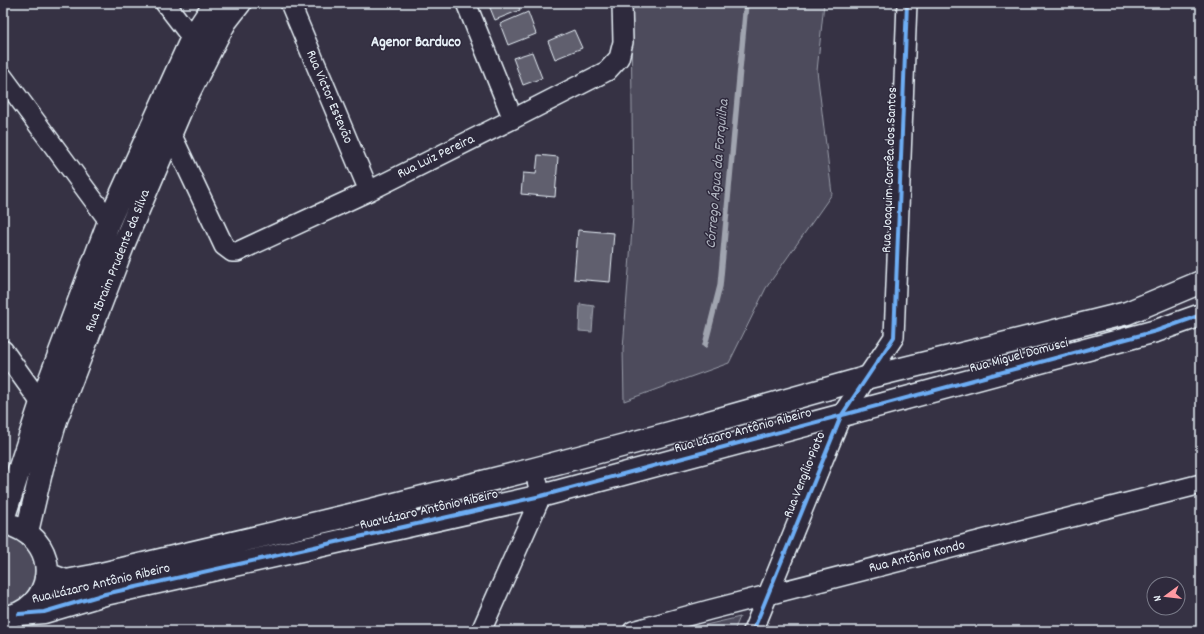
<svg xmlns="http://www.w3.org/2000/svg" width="1204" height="634" font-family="Dekko,sans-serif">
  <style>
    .green { fill: #4d4b5c; stroke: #9a9eaa }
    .water { fill: #70717f; stroke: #a0a4af }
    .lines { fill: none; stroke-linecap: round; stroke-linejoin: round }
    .stream { stroke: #a0a4af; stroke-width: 5.5 }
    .building { fill: #605e6e; stroke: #e8f1f8 }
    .minor-casing { stroke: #e8f1f8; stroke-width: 22 }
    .tertiary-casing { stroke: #e8f1f8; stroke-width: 25 }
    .minor { stroke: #2f2a3d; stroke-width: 19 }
    .tertiary { stroke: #2f2a3d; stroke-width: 22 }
    .cycleway-casing { stroke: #2f2a3d; stroke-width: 6 }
    .cycleway { stroke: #6dadf4; stroke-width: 4 }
    .labels { text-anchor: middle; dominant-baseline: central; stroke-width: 3; stroke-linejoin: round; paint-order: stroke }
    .street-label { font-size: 14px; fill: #e8f1f8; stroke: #2f2a3d }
    .neighbourhood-label { font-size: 15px; font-weight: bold; fill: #e8f1f8; stroke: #2f2a3d }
    .water-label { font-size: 15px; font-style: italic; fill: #b2b7c2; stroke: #2f2a3d }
  </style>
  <rect width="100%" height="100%" fill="#363244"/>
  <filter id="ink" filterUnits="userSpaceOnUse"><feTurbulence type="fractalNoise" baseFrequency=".025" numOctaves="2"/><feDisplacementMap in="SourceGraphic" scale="8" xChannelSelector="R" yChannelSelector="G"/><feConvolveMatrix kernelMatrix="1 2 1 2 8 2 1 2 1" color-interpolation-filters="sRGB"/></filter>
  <g filter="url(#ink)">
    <path class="green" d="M631,3H824L817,71L832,194L766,288L729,363L624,401L623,349L633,216Z
      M3,535C45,540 45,599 3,605Z
      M740,617L734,631H680Z"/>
    <path class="water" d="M580,304L594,306L592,332L579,331Z"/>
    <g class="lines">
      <path class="stream" d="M705,345L720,286L746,3"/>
    </g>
    <path class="building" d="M488,3H517L520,10L495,20Z
      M528,12L536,34L508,45L500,24Z
      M574,30L582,48L555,59L548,41Z
      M532,52L542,78L523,85L513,58Z
      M538,155L558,157L555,197L521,194L523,173L536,174Z
      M578,230L614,233L610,282L574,279Z"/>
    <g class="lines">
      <defs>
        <path id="minor" d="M165,3L192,38
          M290,3L369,191
          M466,3L513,119
          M3,77L109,221
          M166,123L224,246L232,252H237L369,191L513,119L607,71L619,58L623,42L622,3
          M3,350L41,403
          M481,631L541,496L534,469
          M633,631L709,610L1201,484
          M753,631L841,416L894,337L907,3"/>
        <path id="tertiary" d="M3,519L41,403L109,221L192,38L215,3
          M27,532L42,468L56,420L124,243L185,100L216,39L226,21L240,3
          M47,574L66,581L93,576L359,513L534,469L670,433L865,378L1127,313L1201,282
          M19,614L44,612L105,594L541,496L1156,331L1201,315
          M3,618C55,610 63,545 14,526"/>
      </defs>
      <use href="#minor" class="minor-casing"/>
      <use href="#tertiary" class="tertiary-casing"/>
      <use href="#minor" class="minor"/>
      <use href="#tertiary" class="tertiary"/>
      <defs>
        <path id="cycleway" d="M19,614L44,612L105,594L541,496L1156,331L1201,315
          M753,631L841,416L894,337L907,3"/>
      </defs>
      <use href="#cycleway" class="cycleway-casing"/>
      <use href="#cycleway" class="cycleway"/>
    </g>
  </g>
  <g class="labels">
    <g class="street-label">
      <text transform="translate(329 97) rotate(67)">Rua Victor Estevão</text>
      <text transform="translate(436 157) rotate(-26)">Rua Luiz Pereira</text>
      <text transform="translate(890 170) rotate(-88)">Rua Joaquim Corrêa dos Santos</text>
      <text transform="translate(118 261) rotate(-68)">Rua Ibraim Prudente da Silva</text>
      <text transform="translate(1019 356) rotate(-15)">Rua Miguel Domusci</text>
      <text transform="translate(743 431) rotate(-15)">Rua Lázaro Antônio Ribeiro</text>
      <text transform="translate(805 475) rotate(-68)">Rua Vergílio Pioto</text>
      <text transform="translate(429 510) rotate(-13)">Rua Lázaro Antônio Ribeiro</text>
      <text transform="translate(917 557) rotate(-14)">Rua Antônio Kondo</text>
      <text transform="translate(101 584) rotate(-13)">Rua Lázaro Antônio Ribeiro</text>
    </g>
    <g class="neighbourhood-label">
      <text x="416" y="43">Agenor Barduco</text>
    </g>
    <g class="water-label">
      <text transform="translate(718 174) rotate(-85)">Córrego Água da Forquilha</text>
    </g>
  </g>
  <rect width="1204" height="634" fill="none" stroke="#2f2a3d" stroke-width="16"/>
  <rect x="8" y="8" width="1188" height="618" fill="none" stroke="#e8f1f8" stroke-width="1.5" filter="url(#ink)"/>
  <g transform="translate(1166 596) rotate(255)"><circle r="19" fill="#2f2a3d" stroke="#797a88"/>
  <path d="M0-3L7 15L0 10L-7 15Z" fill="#ff9aa2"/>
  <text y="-6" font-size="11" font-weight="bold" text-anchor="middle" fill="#e8f1f8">N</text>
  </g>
</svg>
